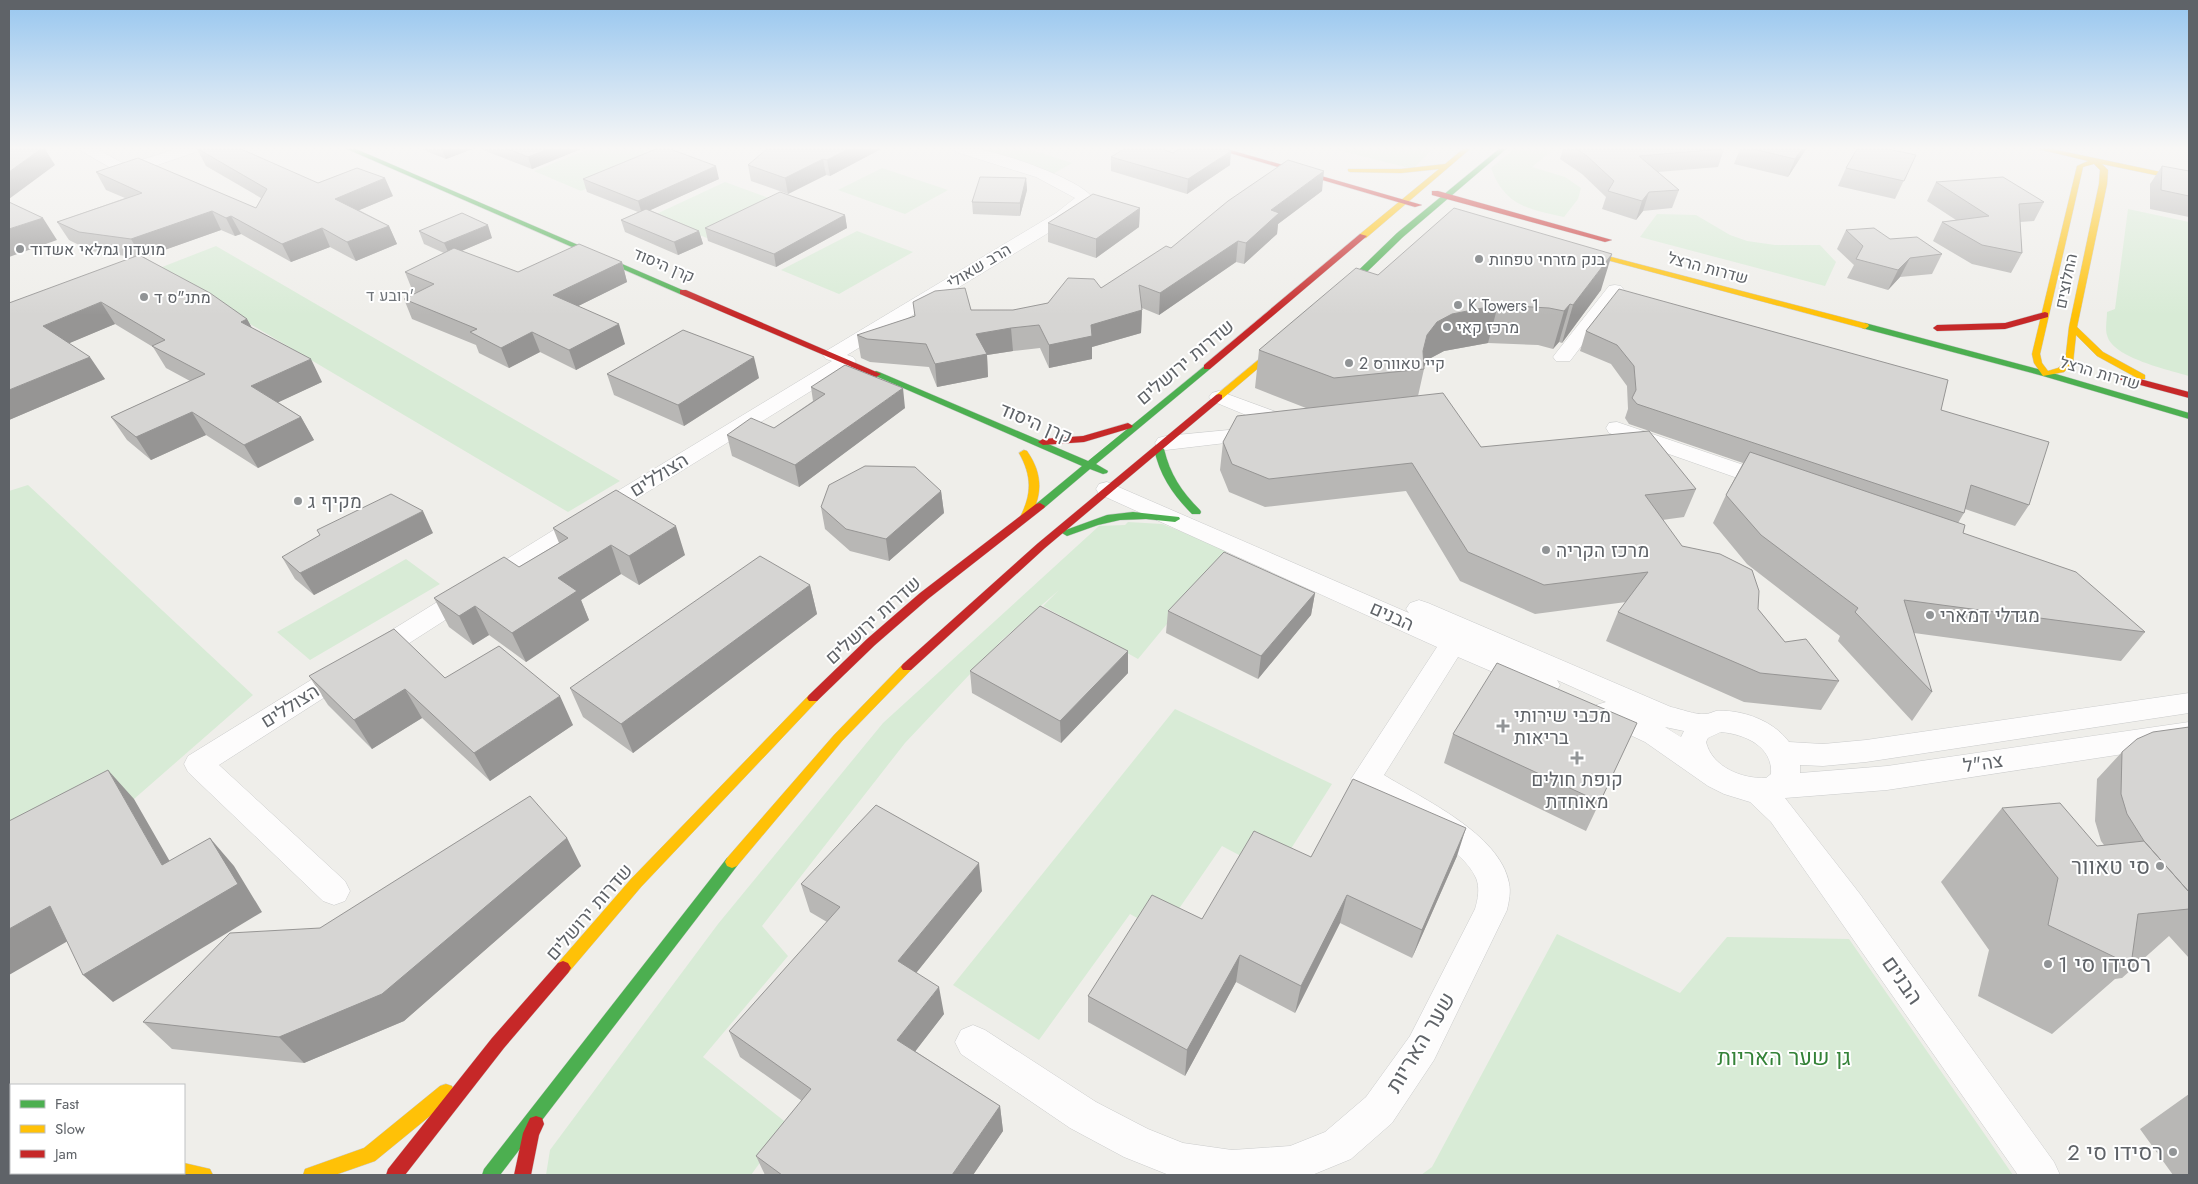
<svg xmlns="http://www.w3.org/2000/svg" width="2198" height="1184" font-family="Jost,Heebo,sans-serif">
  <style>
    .green { fill: #d8ebd6 }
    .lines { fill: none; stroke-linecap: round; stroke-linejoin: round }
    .street-casing { stroke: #cbcccc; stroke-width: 1 }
    .fast-casing { stroke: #cacacb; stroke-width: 1 }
    .slow-casing { stroke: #cacacb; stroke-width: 1 }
    .jam-casing { stroke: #cacacb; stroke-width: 1 }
    .street { fill: #fdfcfc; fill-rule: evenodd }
    .fast { fill: #4caf50; fill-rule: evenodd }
    .slow { fill: #ffc107; fill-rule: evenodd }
    .jam { fill: #c62828; fill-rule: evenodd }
    .wall { fill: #b8b7b5 }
    .shaded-wall { fill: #969594 }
    .building { fill: #d6d5d3; stroke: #969594 }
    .poi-dot { fill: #919496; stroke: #fff; stroke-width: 2 }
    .labels { text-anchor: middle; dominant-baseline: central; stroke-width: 4; stroke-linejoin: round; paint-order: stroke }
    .far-poi-label { font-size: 16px; fill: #5f6368; stroke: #fff; text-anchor: start }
    .far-street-label { font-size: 16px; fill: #5f6368; stroke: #fff }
    .far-neighbourhood-label { font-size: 16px; fill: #70757a; stroke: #fff }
    .street-label { font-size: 19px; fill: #5f6368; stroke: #fff }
    .poi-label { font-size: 19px; fill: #5f6368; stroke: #fff; text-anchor: start }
    .near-poi-label { font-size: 22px; fill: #5f6368; stroke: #fff; text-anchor: end }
    .near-street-label { font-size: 22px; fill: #5f6368; stroke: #fff }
    .near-park-label { font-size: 22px; fill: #348238; stroke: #fff }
  </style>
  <rect width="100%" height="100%" fill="#efeeea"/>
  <path class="green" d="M589,149H638L659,157L581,191L534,171Z
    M975,149H1029L1072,163L1051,175Z
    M1334,149H1433L1413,169Z
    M1514,149H1554L1532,167L1565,177L1581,188L1578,199L1564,217C1528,209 1505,206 1491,168Z
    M882,168L948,190L905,214L838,190Z
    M725,182L780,202L707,238L652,216Z
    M2128,209L2189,222V376C2170,370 2112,358 2107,335C2105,329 2107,319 2107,312L2115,309Z
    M1657,214L1696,215L1730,235L1747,241L1775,245H1820L1836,262L1825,286L1640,237Z
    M857,231L913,252L839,294L781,270Z
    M216,246L620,481L568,512L157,269Z
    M28,485L253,695L134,799L9,865V491Z
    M1128,522L1162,524L1228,550L1138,659L1043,606L1059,590L1003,639L905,743L762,926L788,956L703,1057L788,1124L751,1175H546L550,1150L718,924L883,723L1099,526L1125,525Z
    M406,559L440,584L310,660L277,632Z
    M1175,709L1332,784L1275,874L1222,846L1163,932L1130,914L1039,1040L953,985Z
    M1557,934L1680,993L1727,937L1849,939L2013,1175H1421L1432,1167Z"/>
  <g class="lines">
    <defs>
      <path id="street" d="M78,149H97L126,165L175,149H198L196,152L125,176Z
        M954,149C961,149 969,148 977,149C1001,152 1080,179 1093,198L1068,221L847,355L853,357L856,361L853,365L581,533L219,765L345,881L350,891L345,901L334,905L323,901L188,772L184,764L188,756L565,523L832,361L826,359L823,355L826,351L1056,213L1075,198L1036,177L956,152Z
        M1615,285L1621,286L1624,290L1570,361H1556L1553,357L1556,353L1609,286Z
        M1219,391L1301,421L1304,426L1301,431L1293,432L1285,431L1212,401L1209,397L1212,393Z
        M1617,422L1779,477L1782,482L1779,487L1771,489L1763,487L1609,433L1606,428L1609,423Z
        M1260,427L1268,428L1271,433L1268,438L1166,450L1158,448L1155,443L1158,438L1166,436Z
        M1107,482L1409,613L1406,609L1410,603L1419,600L1428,603L1671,707C1681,709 1695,715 1705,714C1709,714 1712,712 1716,711C1742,709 1774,721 1789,742L1823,744L1866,740L2189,693V713L1866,762L1823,766L1800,765V773L1887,766L2189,722V744L1887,790L1785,798L1860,894L2054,1162L2060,1175H2018L1771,822L1750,802L1724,794L1708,786L1645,742L1596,719L1592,712L1596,705L1606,702L1557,680L1560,685L1556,692L1546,695L1458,657L1384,775C1423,799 1500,834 1509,883C1511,892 1509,901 1507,910L1434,1060L1392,1123L1351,1159L1312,1175H1169L1124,1157L1070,1128L961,1054L955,1042L961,1030L973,1025L985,1030L1096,1102L1148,1129L1183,1143L1232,1150L1290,1146L1325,1132L1366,1097L1410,1036L1475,909C1478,899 1480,888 1476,878C1463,846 1386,806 1356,787L1351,779L1437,647L1099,494L1096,489L1099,484ZM1665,727L1684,731L1681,737ZM1721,732C1744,734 1773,746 1771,774L1766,778C1742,779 1712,767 1706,742L1708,738Z"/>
      <path id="fast" d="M347,149H356L687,292L680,294Z
        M1499,149H1506L1403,237L1339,299H1333V295L1397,233Z
        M1865,323L2049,372L2189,413V419L2043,376L1862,328L1861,326Z
        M1207,364L1210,365V369L1096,464L1108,471L1107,473L1103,474L1090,469L1044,508L1040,509L1035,506L1036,504L1082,466L871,374L876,371L879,372L1088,461Z
        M1159,446L1164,449C1170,474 1181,491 1200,510L1201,512L1200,514H1192C1173,495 1160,476 1154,449Z
        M1133,512L1179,517L1180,519L1175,522L1146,519L1120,520L1098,525L1067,536L1062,533L1063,531L1107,515Z
        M732,856L737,858L739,862L737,866L500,1175H482L484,1169L727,858Z"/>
      <path id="slow" d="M1463,149H1470L1366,238H1360V234L1439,169L1401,173L1350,172L1348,171V169H1401L1445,164Z
        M2038,149H2052L2189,178V182L2102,164L2108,170L2107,184L2077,327L2103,352L2145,375V379H2139L2097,356L2076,335L2073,363L2064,372L2043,376L2034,363L2032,354L2077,166L2088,161ZM2094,164L2100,170L2099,184L2069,327L2065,362L2058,368L2048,371L2042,363L2040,354L2083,167Z
        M1573,247L1868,324L1869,326L1865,329L1862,328L1573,251Z
        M1286,337L1289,338V342L1222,399H1216V395Z
        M1024,450L1027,451C1043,474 1043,495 1029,519L1025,520L1020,517C1032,494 1032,476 1019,453Z
        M907,663L911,664L913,667L911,670L842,741L737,866L732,868L727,866L725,862L727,858L834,735L903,664Z
        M813,693L817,695L819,698L817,701L641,887L568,973L563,975L558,973L555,968L558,963L631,879L809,695Z
        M446,1084L452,1086L454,1092L452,1098L375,1161L335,1175H303L305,1169L364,1148L440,1086Z
        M9,1137L11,1138V1154L9,1153Z
        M184,1163L210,1169L213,1175H177L176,1173H184Z"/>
      <path id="jam" d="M1216,149H1227L1422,205L1415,207Z
        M1432,191H1438L1612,240L1605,242L1432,195Z
        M1360,234L1367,236L1210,369H1204V365Z
        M680,290H686L881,374L876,377L873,376L680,294Z
        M2045,312L2048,313V317L2005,329L1937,331L1933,328L1937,325L2005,323Z
        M2121,374L2189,392V398L2118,379L2116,377Z
        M1219,394L1222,395V399L1045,548L911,670H903L901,667L903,664L1037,544L1216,395Z
        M1128,423L1133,426L1131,428L1084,442L1043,445L1038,442L1043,439L1083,436Z
        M1040,503L1045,506L1044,508L928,599L875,645L817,701H809L807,698L809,695L867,639L920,593L1036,504Z
        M563,961L568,963L571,968L568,973L504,1048L405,1175H386L388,1169L492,1038L558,963Z
        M536,1116L542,1118L544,1124L539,1135L531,1175H514L523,1133L530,1118Z"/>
    </defs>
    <use href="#street" class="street-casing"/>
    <use href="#fast" class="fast-casing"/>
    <use href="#slow" class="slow-casing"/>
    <use href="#jam" class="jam-casing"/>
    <use href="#street" class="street"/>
    <use href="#fast" class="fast"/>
    <use href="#slow" class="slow"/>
    <use href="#jam" class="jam"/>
  </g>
  <path class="wall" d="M197,149L318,183L393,196L359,210L389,226L397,244L356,261L330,247L291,262L241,234L235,236L221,230L144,257L247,319L252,328L322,382L278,402L301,417L314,440L258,468L206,435L151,460L127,440L111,417L190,381L166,368L153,347L115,324L69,343L105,379L9,420L133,257L91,251L69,240L57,222L125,198L106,190L96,172L256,208L261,198L206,166Z
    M421,149H472L446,159Z
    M483,149H581L532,169L483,150Z
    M767,149H881L830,176L826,175L788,194L751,181L748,165Z
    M1563,149H1724L1718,167L1658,172L1679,190L1672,208L1643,211L1636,220L1602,209L1606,197L1582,174L1560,159Z
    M1740,149H1806L1788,177L1734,164Z
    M1173,153L1230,165L1187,194L1111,171V157Z
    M1916,155L1895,199L1838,186L1846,168Z
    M2162,166L2189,171V217L2150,209V184Z
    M1026,178L1027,190L1020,216L973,214L972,202Z
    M583,179H719L650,210L699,231L703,244L678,255L625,232L621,220L638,212L587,192Z
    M1936,182L2044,202L2034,221L2020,222L2022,253L2011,273L1972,264L1933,241L1942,222L1956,220L1927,201Z
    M1322,191L1278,224L1277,234L1244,264L1236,262L1159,315L1142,308L1141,333L1092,347V359L1049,368L1040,348L1013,351L987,355L988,377L937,387L929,367L870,362L861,358L857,335L971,310H1013L1048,303L1101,288L1171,248Z
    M1140,208L1139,227L1096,258L1048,242V223Z
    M845,215L847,228L776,267L708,241L705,228Z
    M1846,230L1890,239L1942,254L1932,274L1900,277L1888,290L1847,278L1854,265L1837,249Z
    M419,231L492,238L461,251L518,272L622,262L627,282L578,306L625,344L576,370L540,352L509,368L479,353L476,345L412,319L404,299L416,293L413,292L405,272L444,253L424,244Z
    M1378,275L1601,290L1562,343L1559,342L1553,349L1538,345L1488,343L1444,351L1429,359L1424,367V369L1418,396L1481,447L1696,489L1684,517L1662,520L1682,546L1758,609L1785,642L1839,681L1821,710L1744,702L1606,641L1618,612L1626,602L1535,614L1460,581L1406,491L1265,507L1229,492L1220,470L1223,442L1306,408L1255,388L1259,350Z
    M1586,331L1941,410L2029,505L2015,526L1965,509L1964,513L1958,523L1963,533L2145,632L2121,661L1914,633L1932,692L1912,721L1838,641L1840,636L1747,564L1713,523L1726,495L1743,463L1629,424L1625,418L1628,409L1627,386L1611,364L1580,351Z
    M607,374L759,378L684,426L614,395Z
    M811,387L905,408L799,487L732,456L727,435L774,428L813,401Z
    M941,491L944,513L889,561L850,551L825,529L821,507Z
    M553,528L685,555L639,585L621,574L581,600L589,620L526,662L489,635L473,645L449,627L434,598L519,567L559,543Z
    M433,533L314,595L295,579L282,557Z
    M810,585L817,614L633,753L583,717L570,688Z
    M1315,593L1311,615L1258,679L1166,633L1168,611Z
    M970,671L1128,673L1061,743L972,693Z
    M309,676L445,678L573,725L490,781L422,718L372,749L328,705Z
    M1637,723L1586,831L1444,763L1453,734Z
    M2189,727V958L2169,936L2122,978L2115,979L2052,1034L1978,996L1989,950L1941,882L2002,808L2097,846L2104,845L2101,841L2095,821L2097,779L2122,752Z
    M567,838L581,866L404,1021L304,1063L172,1049L143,1022L320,928Z
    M1457,856L1412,958L1340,923L1295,1013L1236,982L1185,1076L1088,1022V996L1202,919L1311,857Z
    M801,884L982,891L916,973L944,1014L915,1051L1000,1106L1003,1131L973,1175H765L756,1156L802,1101L740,1057L729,1031L827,922L810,912Z
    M2189,1094V1175H2173L2140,1129Z"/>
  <path class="shaded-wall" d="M41,149H45L55,165L9,199V172Z
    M442,149H472L446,159Z
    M548,149H581L532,169L528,157Z
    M848,149H881L830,176L827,160Z
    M1802,149H1806L1788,177L1795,159Z
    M1231,151L1230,165L1187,194L1188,179Z
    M823,159L826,175L788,194L785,178Z
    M716,166L719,179L642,214L638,201Z
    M1324,171L1322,191L1278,224L1277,234L1244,264L1246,243L1271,210Z
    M385,178L393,196L343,217L335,199Z
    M1026,178L1027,190L1020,216V203Z
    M1649,192L1643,211L1636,220L1642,201Z
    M1140,208L1139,227L1096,258V239Z
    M212,211L221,230L142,258L131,239Z
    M845,215L847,228L776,267L774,254Z
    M231,216L241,234L235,236L226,218Z
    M43,218L57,240L9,257V229Z
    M488,225L492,238L450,256L444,243Z
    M389,226L397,244L356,261L347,242Z
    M322,228L330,247L291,262L282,244Z
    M699,231L703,244L678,255L674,242Z
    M1238,241L1236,262L1159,315L1160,293Z
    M1612,254L1601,290L1562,343L1573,305Z
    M1910,258L1900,277L1888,290L1898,270Z
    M622,262L627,282L560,315L553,295Z
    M101,302L115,324L58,348L43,326Z
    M1570,304L1559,342L1553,349L1564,311Z
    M1498,305L1488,343L1444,351L1429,359L1422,369L1423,351L1427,335L1437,322L1452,314Z
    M1142,310L1141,333L1092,347V359L1049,368V345L1091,325Z
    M247,319L259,341L241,322Z
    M619,324L625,344L576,370L569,350Z
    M1011,328L1013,351L987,355L988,377L937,387L935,364L976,334Z
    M532,332L540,352L509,368L501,348Z
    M90,357L105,379L9,420V390Z
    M754,357L759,378L684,426L678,405Z
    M311,359L322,382L264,409L251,386Z
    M903,388L905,408L799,487L795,465Z
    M192,412L206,435L151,460L136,437Z
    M301,417L314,440L258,468L244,445Z
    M941,491L944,513L889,561L886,539Z
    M423,511L433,533L314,595L300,573Z
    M676,526L685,555L639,585L629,556Z
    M611,545L621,574L581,600L589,620L526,662L512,633L558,578Z
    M810,585L817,614L633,753L621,724Z
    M1315,593L1311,615L1258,679L1261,656Z
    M475,606L489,635L473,645L459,616Z
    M1128,651V673L1061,743L1060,721Z
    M405,689L422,718L372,749L354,720Z
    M560,696L573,725L490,781L474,753Z
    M108,770L134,799L188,893L162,865Z
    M1466,828L1457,856L1412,958L1422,930Z
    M210,838L234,866L262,912L113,1002L83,975Z
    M567,838L581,866L404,1021L304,1063L279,1037Z
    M979,863L982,891L904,988L898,961Z
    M1347,895L1340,923L1295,1013L1301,986Z
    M50,906L80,934L9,975V929Z
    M1240,955L1236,982L1185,1076L1187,1050Z
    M939,987L944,1014L904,1066L897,1040Z
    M1000,1106L1003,1131L973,1175H952Z"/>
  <path class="building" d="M9,149H41L9,172Z
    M198,149H241L318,183L357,168L385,178L335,199L389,226L347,242L322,228L282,244L231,216L226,218L212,211L131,239L79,232L57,222L142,193L96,172L138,158L256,208L267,189Z
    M508,149H548L528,157Z
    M656,149H670L716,166L638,201L583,179Z
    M767,149H848L827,160L823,159L785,178L748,165Z
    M1124,149H1162L1173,153L1179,149H1225L1231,151L1188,179L1111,157Z
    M1577,149H1721L1639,156L1679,190L1649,192L1642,201L1608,191L1614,181L1587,156Z
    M1753,149H1802L1795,159Z
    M1857,149H1888L1916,155L1904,181L1846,168Z
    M1288,160L1324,171L1271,210L1279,213L1246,243L1238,241L1160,293L1139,285L1142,310L1091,325L1092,336L1049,345L1039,325L1011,328L976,334L987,354L935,364L926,344L867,339L857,335L915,316L913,302L935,291L965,288L971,310H1013L1048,303L1068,278L1094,279L1101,288L1166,246L1171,248L1228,201Z
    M2162,166L2189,171V196L2161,190Z
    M980,177L1026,178L1020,203L972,202Z
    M2003,177L2044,202L2019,204L2022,253L1982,245L1942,222L1989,216L1936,182Z
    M780,192L845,215L774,254L705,228Z
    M1093,194L1140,208L1096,239L1048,223Z
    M9,202L43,218L9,229Z
    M1454,208L1612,254L1573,305L1570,304L1564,311L1549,308L1498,305L1452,314L1437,322L1427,335L1423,351L1424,369L1334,378L1259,350L1356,268L1378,275Z
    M646,209L699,231L674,242L621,220Z
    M462,213L488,225L444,243L419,231Z
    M1874,228L1890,239L1917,237L1942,254L1910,258L1898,270L1856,259L1863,246L1846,230Z
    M579,244L622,262L553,295L619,324L569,350L532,332L501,348L470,332L477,329L404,299L434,284L405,272L454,248L518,272Z
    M139,255L210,293L247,319L241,322L311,359L251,386L301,417L244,445L192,412L136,437L111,417L205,374L152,346L165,340L101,302L43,326L90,357L9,390V303Z
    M1619,289L1948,380L1941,410L2049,442L2029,505L1971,485L1964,513L1637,404L1632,398L1636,390L1634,366L1617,345L1586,331Z
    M683,330L754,357L678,405L607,374Z
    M845,365L903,388L795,465L727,435L751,418L774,428L825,394L811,387Z
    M1443,393L1481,447L1649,431L1696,489L1645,495L1682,546L1720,554L1752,570L1759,591L1758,609L1785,642L1806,639L1839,681L1760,673L1618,612L1648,572L1544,585L1468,552L1412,463L1269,479L1232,464L1223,442L1237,416Z
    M1750,452L1965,525L1963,533L2076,572L2145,632L1904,600L1932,692L1855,612L1858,608L1761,535L1726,495Z
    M865,466L915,467L941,491L886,539L846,529L821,507L829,485Z
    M616,490L676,526L629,556L611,545L558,578L577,591L512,633L475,606L459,616L434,598L504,557L519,567L568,538L553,528Z
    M391,494L423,511L300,573L282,557L320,535L317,530Z
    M1224,552L1315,593L1261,656L1168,611Z
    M760,556L810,585L621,724L570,688Z
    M1040,606L1128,651L1060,721L970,671Z
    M394,629L445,678L499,646L560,696L474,753L405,689L354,720L309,676Z
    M1497,663L1637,723L1600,802L1453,734Z
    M2189,727V892L2144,841L2127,814L2121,794L2122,752L2137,739L2153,732Z
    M108,770L162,865L210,838L238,884L83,975L50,906L9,929V821Z
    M1353,779L1466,828L1422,930L1347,895L1301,986L1240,955L1187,1050L1088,996L1152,895L1202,919L1254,831L1311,857Z
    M530,796L567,838L382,994L279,1037L143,1022L230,933L320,928Z
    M2060,803L2097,846L2144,841L2189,892V909L2138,914L2131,965L2048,925L2058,878L2002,808Z
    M876,805L979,863L898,961L939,987L897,1040L1000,1106L952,1175H782L756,1156L811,1089L729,1031L840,907L801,884Z"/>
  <linearGradient id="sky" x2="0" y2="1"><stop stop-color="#97c6ef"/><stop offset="0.47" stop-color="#f8f7f6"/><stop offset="1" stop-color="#f8f7f6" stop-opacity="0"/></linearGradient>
  <rect width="2198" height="315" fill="url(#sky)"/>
  <g class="poi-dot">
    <circle cx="20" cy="249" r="5"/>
    <circle cx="1479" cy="259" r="5"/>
    <circle cx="144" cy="297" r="5"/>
    <circle cx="1458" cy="305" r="5"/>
    <circle cx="1447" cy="327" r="5"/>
    <circle cx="1349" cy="363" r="5"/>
    <circle cx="298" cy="501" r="5"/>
    <circle cx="1546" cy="550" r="5"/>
    <circle cx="1930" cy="615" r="5"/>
    <path d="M1500.5 718.5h5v5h5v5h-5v5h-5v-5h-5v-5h5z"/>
    <path d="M1574.5 750.5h5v5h5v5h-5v5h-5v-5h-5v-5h5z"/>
    <circle cx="2160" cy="866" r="5"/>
    <circle cx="2048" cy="964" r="5"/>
    <circle cx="2173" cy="1152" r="5"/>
  </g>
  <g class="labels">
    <g class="far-poi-label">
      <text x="30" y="249">מועדון גמלאי אשדוד</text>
      <text x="1489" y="259">בנק מזרחי טפחות</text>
      <text x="154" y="297">מתנ"ס ד</text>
      <text x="1468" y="305">K Towers 1</text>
      <text x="1457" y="327">מרכז קאי</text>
      <text x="1359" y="363">קיי טאוורס 2</text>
    </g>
    <g class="far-street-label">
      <text transform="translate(664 265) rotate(23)">קרן היסוד</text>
      <text transform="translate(979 266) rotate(-31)">הרב שאולי</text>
      <text transform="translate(1708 268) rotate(15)">שדרות הרצל</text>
      <text transform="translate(2066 281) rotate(-78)">החלוצים</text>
      <text transform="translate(2100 373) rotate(16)">שדרות הרצל</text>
    </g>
    <g class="far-neighbourhood-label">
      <text x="390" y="295">רובע ד'</text>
    </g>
    <g class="street-label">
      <text transform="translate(1185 362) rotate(-40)">שדרות ירושלים</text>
      <text transform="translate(1036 423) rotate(23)">קרן היסוד</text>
      <text transform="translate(659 475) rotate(-32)">הצוללים</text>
      <text transform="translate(1392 616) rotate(24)">הבנים</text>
      <text transform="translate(873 620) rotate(-42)">שדרות ירושלים</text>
      <text transform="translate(290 706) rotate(-32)">הצוללים</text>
      <text transform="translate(1983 763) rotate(-8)">צה"ל</text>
      <text transform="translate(589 912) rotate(-49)">שדרות ירושלים</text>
    </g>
    <g class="poi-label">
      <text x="308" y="501">מקיף ג</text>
      <text x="1556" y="550">מרכז הקריה</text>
      <text x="1940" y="615">מגדלי דמארי</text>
      <text x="1514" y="715">מכבי שירותי<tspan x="1514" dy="22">בריאות</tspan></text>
      <text x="1577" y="779" text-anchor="middle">קופת חולים<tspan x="1577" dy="22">מאוחדת</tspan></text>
    </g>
    <g class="near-poi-label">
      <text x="2150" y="866">סי טאוור</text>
      <text x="2058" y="964" text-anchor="start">רסידו סי 1</text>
      <text x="2163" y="1152">רסידו סי 2</text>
    </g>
    <g class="near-street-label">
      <text transform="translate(1903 980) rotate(55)">הבנים</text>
      <text transform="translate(1420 1042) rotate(-59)">שער האריות</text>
    </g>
    <g class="near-park-label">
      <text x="1784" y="1057">גן שער האריות</text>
    </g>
  </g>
  <rect width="2198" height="1184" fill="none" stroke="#5f6368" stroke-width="20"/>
  <rect x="10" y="1084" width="175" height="90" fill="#ffffff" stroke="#bfc1c3"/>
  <rect x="20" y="1100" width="25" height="8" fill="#4caf50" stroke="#bfc1c3"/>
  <text x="55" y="1109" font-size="15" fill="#5f6368">Fast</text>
  <rect x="20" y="1125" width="25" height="8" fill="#ffc107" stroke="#bfc1c3"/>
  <text x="55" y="1134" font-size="15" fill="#5f6368">Slow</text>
  <rect x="20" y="1150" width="25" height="8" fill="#c62828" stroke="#bfc1c3"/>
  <text x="55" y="1159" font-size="15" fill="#5f6368">Jam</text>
</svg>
